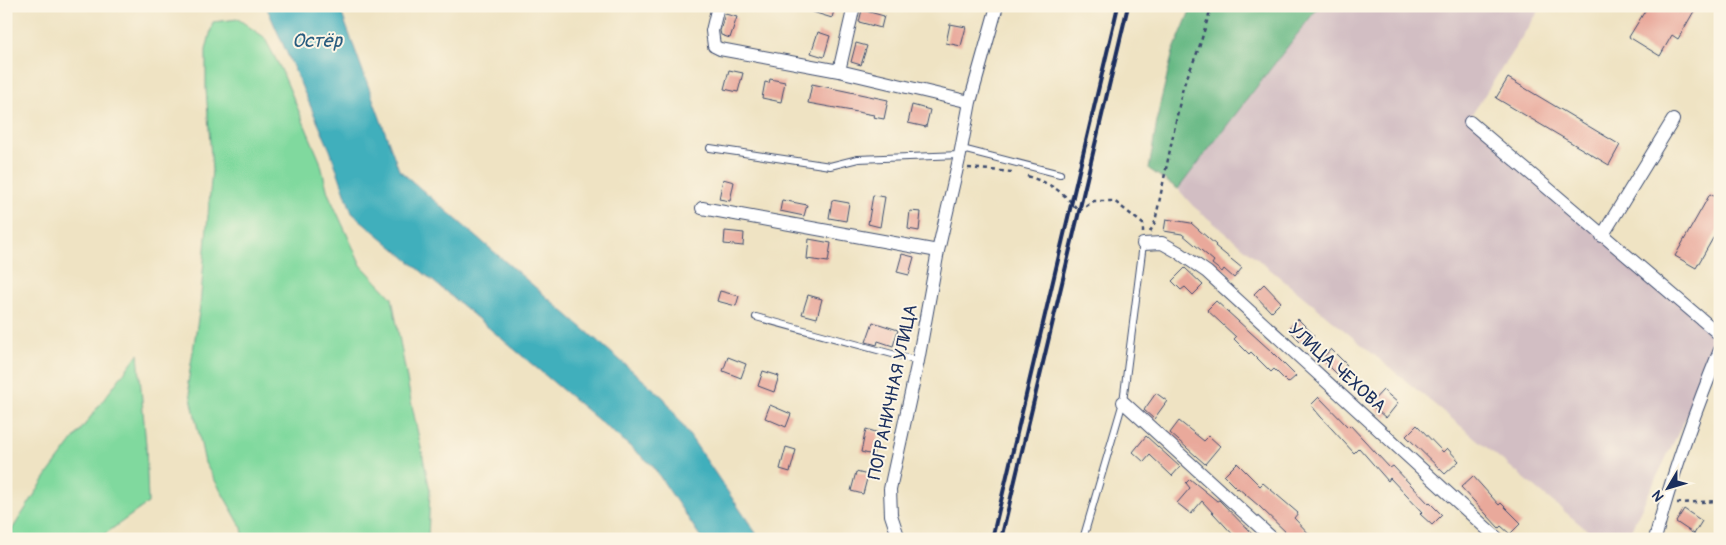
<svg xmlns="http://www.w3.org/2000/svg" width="1726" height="545" font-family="Pangolin,sans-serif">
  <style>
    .industrial { fill: #d2bec3 }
    .green { fill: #80d99e; stroke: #4e847e }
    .forest { fill: #68b985; stroke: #427472 }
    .water { fill: #40afbc; stroke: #2e6f8d }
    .building { fill: #e9a99b }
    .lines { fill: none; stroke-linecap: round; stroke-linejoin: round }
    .service-casing { stroke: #3b4a6d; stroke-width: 8 }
    .minor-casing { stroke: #3b4a6d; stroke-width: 14 }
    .path { stroke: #3b4a6d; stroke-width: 2.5; stroke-dasharray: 4 4; stroke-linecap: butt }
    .service { stroke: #fff; stroke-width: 6 }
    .minor { stroke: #fff; stroke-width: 12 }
    .rail { stroke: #1b2f5e; stroke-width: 4 }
    .labels { text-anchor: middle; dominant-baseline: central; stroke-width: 4; stroke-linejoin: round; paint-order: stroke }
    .street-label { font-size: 18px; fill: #1b2f5e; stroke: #fcf5e5 }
    .water-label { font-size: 19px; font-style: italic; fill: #285c7f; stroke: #fcf5e5 }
  </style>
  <rect width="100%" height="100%" fill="#fcf5e5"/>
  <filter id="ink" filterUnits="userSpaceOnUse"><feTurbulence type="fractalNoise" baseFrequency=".02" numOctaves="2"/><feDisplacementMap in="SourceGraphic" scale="10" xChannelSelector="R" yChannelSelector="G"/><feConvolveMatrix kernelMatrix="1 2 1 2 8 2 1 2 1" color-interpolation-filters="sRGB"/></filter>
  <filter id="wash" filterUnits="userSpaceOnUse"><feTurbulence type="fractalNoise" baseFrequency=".0096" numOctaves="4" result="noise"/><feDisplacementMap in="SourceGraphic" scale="20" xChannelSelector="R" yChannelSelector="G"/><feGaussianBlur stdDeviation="1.12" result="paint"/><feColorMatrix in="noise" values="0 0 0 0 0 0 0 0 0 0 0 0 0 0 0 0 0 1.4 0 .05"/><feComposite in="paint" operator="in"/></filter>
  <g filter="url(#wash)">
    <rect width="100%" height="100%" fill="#efe3c3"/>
    <path class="industrial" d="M1319,6H1542L1471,116L1720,335V348L1636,519L1628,539H1598L1193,206L1178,189Z"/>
    <path class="green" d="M238,19L264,37L281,69L320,161L328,193L361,265L392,298L411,401L430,490L428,539H244L242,528L205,463L188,383L200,306L212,170L206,89V50L213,22Z
      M138,354L146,445L148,503L98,539H6L49,472Z"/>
    <path class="forest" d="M1192,6H1319L1178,189L1149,169L1160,104L1173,52Z"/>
    <path class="water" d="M266,6H339L399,170L664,398L760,539H702L652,465L352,213L330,150Z"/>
    <g id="blocks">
      <path class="building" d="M803,6H835L832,18L803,9Z
        M1648,6H1697L1678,39L1672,35L1660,56L1629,37Z
        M862,10L884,16L881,28L859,22Z
        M725,14L737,17L730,38L721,35L720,31Z
        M950,24L966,27L961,46L946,43Z
        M818,32L830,36L824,57L811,53Z
        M856,43L867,46L861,65L851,62Z
        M729,70L743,73L738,92L724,89Z
        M1508,78L1620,145L1609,165L1496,98Z
        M770,79L785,82L781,102L762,98L765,82L769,83Z
        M812,84L888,100L884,119L873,117L874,115L808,103Z
        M912,105L930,110L926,127L908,123Z
        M723,179L734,182L730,201L719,199Z
        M1710,194L1720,199V226L1696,268L1675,256Z
        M873,195L885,197L880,227L868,224Z
        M782,200L807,205L804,216L780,211Z
        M832,200L849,203L846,221L829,218Z
        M910,211L921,212L919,231L908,229Z
        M1166,219L1191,223L1216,245L1215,246L1242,268L1234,278L1224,269L1222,272L1212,264L1214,261L1182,234L1164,231Z
        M725,231L744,233L743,246L724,244Z
        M809,239L831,243L828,262L807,259Z
        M902,254L914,257L909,275L897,272Z
        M1185,268L1203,285L1193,295L1185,287L1181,290L1172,281Z
        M1264,284L1281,302L1271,312L1254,294Z
        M720,291L739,296L736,306L717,301Z
        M808,295L822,299L817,318L802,314Z
        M1216,301L1271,351L1296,376L1288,383L1274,369L1271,372L1251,352L1249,354L1234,339L1236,337L1207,310Z
        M1298,319L1314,335L1304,345L1288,329Z
        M873,322L898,330L893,346L878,341L877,345L866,342Z
        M1331,349L1347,365L1338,375L1322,359Z
        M728,357L746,364L741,378L723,371Z
        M763,371L779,376L774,392L758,386Z
        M1383,390L1398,403L1386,418L1370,404Z
        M1156,393L1167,401L1154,419L1144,410Z
        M1319,397L1348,427L1350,425L1390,468L1393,466L1429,504L1430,503L1442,515L1432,525L1420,514L1422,512L1390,478L1388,481L1359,448L1354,453L1321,417L1311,405Z
        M770,405L791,414L786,427L765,418Z
        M1179,421L1204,441L1209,436L1220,446L1205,464L1170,433Z
        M1417,425L1443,452L1447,448L1459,461L1445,474L1406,436Z
        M866,429L879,433L873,455L861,452Z
        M1146,436L1180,467L1172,476L1150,455L1144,462L1133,452Z
        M786,447L796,450L790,472L780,469Z
        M1237,463L1260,486L1263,483L1298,513L1294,518L1314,539H1293L1259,506L1238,488L1237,489L1224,476Z
        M856,472L868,475L863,494L851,491Z
        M1473,476L1499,505L1501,503L1521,523L1510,534L1501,526L1499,528L1461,487Z
        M1190,479L1217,501L1219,500L1257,539H1237L1202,501L1191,514L1177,503L1190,488L1186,483Z
        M1684,509L1702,521L1694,534L1676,522Z"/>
    </g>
  </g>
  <g filter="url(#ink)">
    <use href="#blocks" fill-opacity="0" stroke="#3b4a6d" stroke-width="1"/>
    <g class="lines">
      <defs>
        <path id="service" d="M710,148L830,166L858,159L960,155L966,150L1060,174
          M756,317L918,361
          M1083,539L1123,402L1143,244"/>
        <path id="minor" d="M718,6L712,31L714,46L720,49L839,71L970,102
          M839,71L854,6
          M1470,122L1720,335
          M702,208L938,251
          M1602,236L1673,120
          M1143,244L1162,243L1178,252L1207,272L1498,539
          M1123,402L1273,539
          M899,539L891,515L890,489L918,361L938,251L960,155L970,102L997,6
          M1655,539C1672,475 1695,411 1720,350"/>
      </defs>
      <use href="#service" class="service-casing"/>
      <use href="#minor" class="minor-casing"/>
      <path class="path" d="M968,168L1012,172
        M1027,176C1052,184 1062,191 1079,211L1094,201H1114L1143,224V233
        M1150,232L1155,222L1183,87L1199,48L1210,11V6
        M1677,503L1720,501"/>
      <use href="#service" class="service"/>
      <use href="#minor" class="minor"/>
      <path class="rail" d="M992,539L1118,6
        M1001,539L1128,6"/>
    </g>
  </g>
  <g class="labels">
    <g class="street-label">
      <text transform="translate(1337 368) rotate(42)">УЛИЦА ЧЕХОВА</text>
      <text transform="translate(893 392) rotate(-78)">ПОГРАНИЧНАЯ УЛИЦА</text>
    </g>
    <g class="water-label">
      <text x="317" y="41">Остёр</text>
    </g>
  </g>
  <rect width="1726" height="545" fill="none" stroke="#fcf5e5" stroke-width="25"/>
  <g transform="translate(1668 488) rotate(232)" stroke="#fcf5e5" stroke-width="4" paint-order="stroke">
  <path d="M0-4L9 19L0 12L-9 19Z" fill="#1b2f5e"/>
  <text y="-8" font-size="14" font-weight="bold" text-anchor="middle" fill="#1b2f5e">N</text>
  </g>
</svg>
